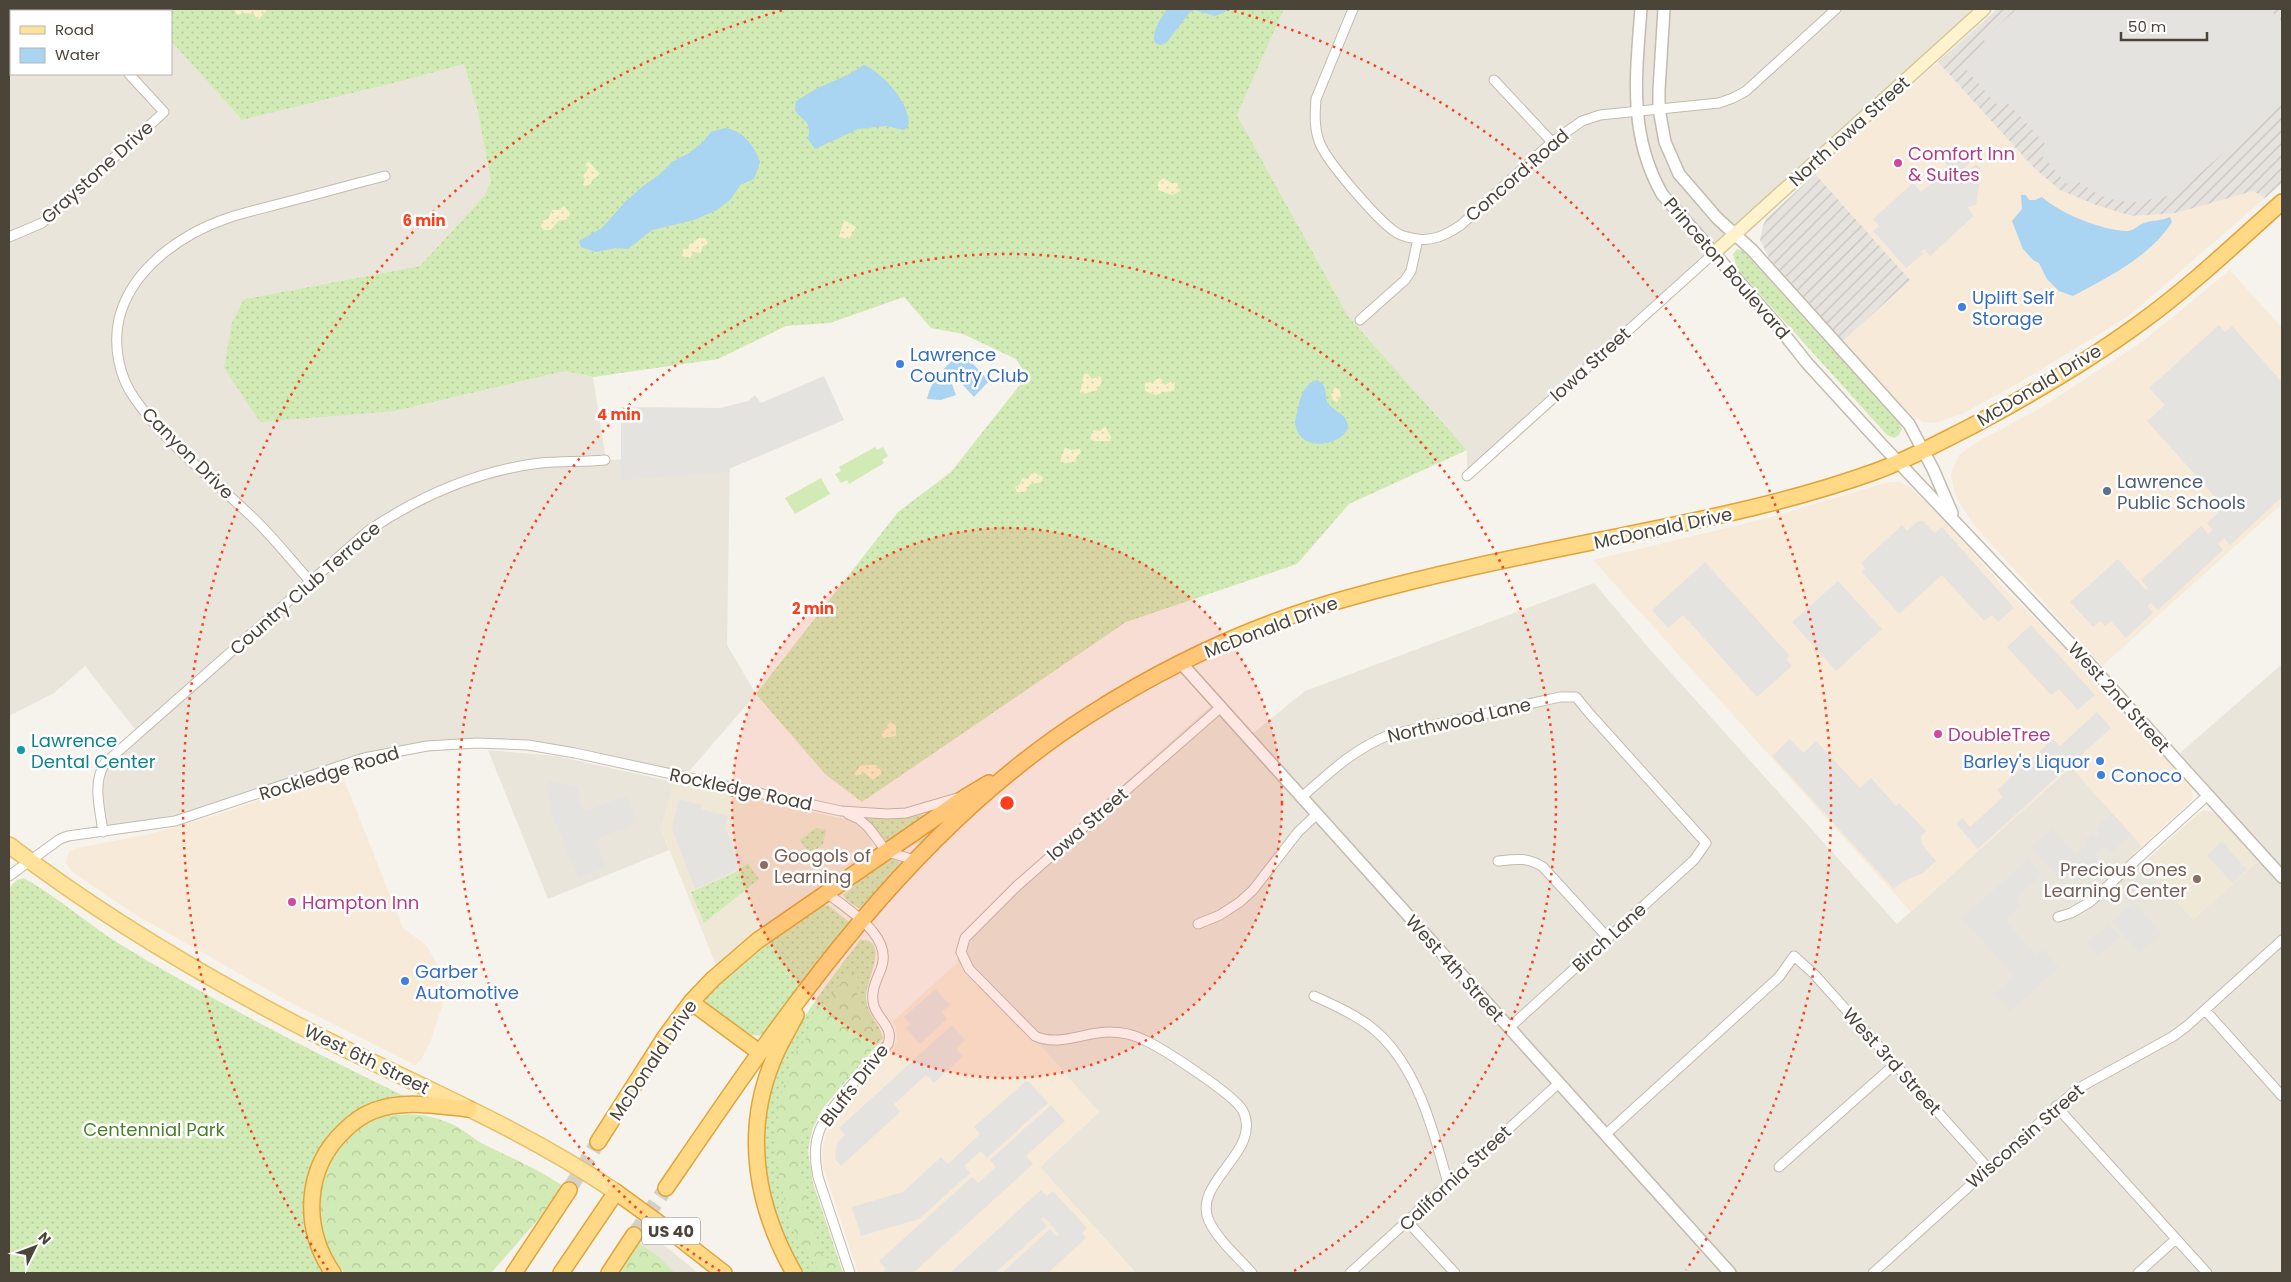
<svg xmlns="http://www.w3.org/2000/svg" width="2291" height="1282" font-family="Poppins,sans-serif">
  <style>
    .residential { fill: #eae5da }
    .commercial { fill: #f7ead8 }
    .industrial { fill: url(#industrial-furrows) }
    .education { fill: #efe8d6 }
    .grass { fill: url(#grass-dots) }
    .forest { fill: url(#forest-crowns) }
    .sand { fill: url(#sand-dots) }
    .garden { fill: #d2eab5 }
    .parking { fill: #e5e3e0 }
    .water { fill: #a9d4f2 }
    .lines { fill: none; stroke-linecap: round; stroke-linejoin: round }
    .trunk-tunnel { stroke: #d4d0c8; stroke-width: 15; stroke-dasharray: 15 8; stroke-linecap: butt }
    .minor-casing { stroke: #c2bbae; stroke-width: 11 }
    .tertiary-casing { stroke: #c2bbae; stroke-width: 14 }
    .secondary-casing { stroke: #d6c79b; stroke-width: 15 }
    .primary-casing { stroke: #e6c16a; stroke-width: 18 }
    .trunk-casing { stroke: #e0a43c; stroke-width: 18 }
    .minor { stroke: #fff; stroke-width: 9 }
    .tertiary { stroke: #fff; stroke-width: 11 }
    .secondary { stroke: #fff3cd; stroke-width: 12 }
    .primary { stroke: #ffe39c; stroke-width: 15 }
    .trunk { stroke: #ffd985; stroke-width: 15 }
    .ring { fill: none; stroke: #fc3f1d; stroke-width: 2.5; stroke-dasharray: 2.5 5 }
    .hotel-dot { fill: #d1479c; stroke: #fff; stroke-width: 2 }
    .shop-dot { fill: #3f7fe0; stroke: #fff; stroke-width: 2 }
    .service-dot { fill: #5c6f8a; stroke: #fff; stroke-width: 2 }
    .culture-dot { fill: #0f9aa8; stroke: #fff; stroke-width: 2 }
    .education-dot { fill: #8d6e63; stroke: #fff; stroke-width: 2 }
    .labels { text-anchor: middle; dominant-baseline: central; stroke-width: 5; stroke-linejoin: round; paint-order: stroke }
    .shield { fill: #fff; stroke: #817c74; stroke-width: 1 }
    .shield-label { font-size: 16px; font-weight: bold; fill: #4b4439 }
    .street-label { font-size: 18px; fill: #4b4439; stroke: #fff }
    .hotel-label { font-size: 18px; fill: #b23c85; stroke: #fff; text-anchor: start }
    .shop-label { font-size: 18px; fill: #366cbe; stroke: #fff; text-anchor: start }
    .service-label { font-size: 18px; fill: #4e5e75; stroke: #fff; text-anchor: start }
    .culture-label { font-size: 18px; fill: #0d838f; stroke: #fff; text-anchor: start }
    .education-label { font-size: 18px; fill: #785e54; stroke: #fff; text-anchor: start }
    .park-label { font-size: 18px; fill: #4a7f2a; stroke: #fff }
    .centre { fill: #fc3f1d; stroke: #fff; stroke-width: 2.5 }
    .ring-label { font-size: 15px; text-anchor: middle; font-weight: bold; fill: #fc3f1d; stroke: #fff; stroke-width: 5; stroke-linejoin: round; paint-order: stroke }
  </style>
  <defs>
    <pattern id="industrial-furrows" width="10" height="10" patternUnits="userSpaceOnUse" patternTransform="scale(1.25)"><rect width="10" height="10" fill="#e6e2dd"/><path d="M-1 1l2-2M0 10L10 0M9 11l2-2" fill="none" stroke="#c7c3be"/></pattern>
    <pattern id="grass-dots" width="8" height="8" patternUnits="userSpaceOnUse" patternTransform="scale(1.25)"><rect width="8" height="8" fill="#d2eab5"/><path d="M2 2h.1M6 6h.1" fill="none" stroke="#b6ca9c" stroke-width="1.8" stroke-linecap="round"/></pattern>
    <pattern id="forest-crowns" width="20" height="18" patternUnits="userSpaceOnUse" patternTransform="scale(1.25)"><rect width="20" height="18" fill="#d2eab5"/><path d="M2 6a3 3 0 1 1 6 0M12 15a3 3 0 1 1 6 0" fill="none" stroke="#b6ca9c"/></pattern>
    <pattern id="sand-dots" width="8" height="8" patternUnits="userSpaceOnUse" patternTransform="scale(1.25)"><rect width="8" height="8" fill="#f9efc9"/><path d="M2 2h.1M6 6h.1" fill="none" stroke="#d7cead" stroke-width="1.8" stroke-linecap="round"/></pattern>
  </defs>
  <rect width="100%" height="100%" fill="#f6f3ec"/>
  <path class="residential" d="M9,9H142L144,11H11V74H171V41L242,120L406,80L464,64L477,108L491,181L485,195L420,266L244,299L395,411L565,371L593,377L606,460L730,455L727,645L756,694L684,777L528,745L406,749L175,821L103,832L99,774L138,733L85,666L54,693L9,716Z
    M1284,9H1984L1467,476V450L1348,316L1237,115Z
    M1594,583L1647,646L1897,924L2071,767L2142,846L2134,854L2193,919L2268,852L2180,753L2282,664V1273H1132L1134,1271L1040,1167L1099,1112L1038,1043L1017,1027L968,975L958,962L957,955V947L961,935L1015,881L1221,697L1253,733L1305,691Z
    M488,750L556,756L674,782L661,829L669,850L548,899Z
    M642,1230L673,1252L698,1273H618Z"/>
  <path class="commercial" d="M1938,62L2034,168L2060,190L2096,205L2132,216L2176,213L2253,191L2265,198L2130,315L2022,381L1962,414L1934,423L1923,422L1911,415L1843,341L1910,280L1815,174Z
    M2230,270L2282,328V504L2102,666L1973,524L1955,495L1951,475L1954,466L1959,455L1975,443L2039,409L2142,342Z
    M1889,482H1900L1910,487L1946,522L2008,592L2073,656L2190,786L2193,794L2192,800L2142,846L2071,767L1911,912L1593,560L1768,518Z
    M341,772L403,928L426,945L449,985L430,1043L421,1060L415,1065L293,1004L131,912L71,871L66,862L69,852L77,848L150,834L216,815Z
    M958,962L968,975L1017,1027L1038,1043L1099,1112L1040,1167L1134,1272L1132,1273H858L823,1166L822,1152L825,1136L834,1116L897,1042L896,1027L892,1022Z"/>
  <path class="industrial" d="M1997,9H2282V183L2265,198L2253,191L2176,213L2132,216L2096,205L2060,190L2034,168L1938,62Z
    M1815,174L1910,280L1843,341L1769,258L1760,240L1763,225L1767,218Z"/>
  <path class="education" d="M674,782L844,819L855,823L868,834L873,847L871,853L789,908L731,951L716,965L661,829Z
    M2205,810L2212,812L2218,816L2258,861L2193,919L2142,864L2199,813Z"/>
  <path class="grass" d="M142,9H1284L1237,115L1348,316L1467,450L1349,504L1297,564L1126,622L862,802L825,774L756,694L898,512L951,472L1027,376L1016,359L963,334L931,328L904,297L830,323L786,326L718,359L593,377L565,371L395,411L260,422L224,368L232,323L244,299L420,266L485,195L491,181L477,108L464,64L406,80L242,120L171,41V11H144Z
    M1737,249L1743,251L1900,424L1902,429L1899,435L1894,438L1887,435L1737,269L1733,254Z
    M965,804C950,817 929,846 908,845Z
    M927,814L887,842L865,817L894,819Z
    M816,828L826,830L823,844L810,854L800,840Z
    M887,857L902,863L860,909L846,900L843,895Z
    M748,863L759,879L704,923L691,892L734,873Z
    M24,878C56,896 87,923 118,943C211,1000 308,1049 406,1097C390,1102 365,1107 351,1115C314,1138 294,1194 308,1235C313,1248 321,1261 326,1273H9V888L17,880Z
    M828,905L849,922L765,1034C747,1043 721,1015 707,1005L705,999C739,962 779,934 820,906Z
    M860,940C892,938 864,983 866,999C868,1016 880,1024 883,1038L823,1108L812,1130L808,1151L813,1183L843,1273H804C762,1205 749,1121 787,1047C807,1009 834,975 860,940Z"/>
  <path class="forest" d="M853,972L857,974L859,984L856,991L880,1040L818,1111L799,1144L801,1175L807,1194L805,1203L823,1257L836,1260L842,1273H820L797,1237L788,1216L775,1155L776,1131L780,1101L787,1075L796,1051L809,1035L812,1022L827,1006L832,994L847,976Z
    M381,1113L384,1117C409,1111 434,1115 458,1127C466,1132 473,1138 481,1143C509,1157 537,1168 563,1186L542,1215L491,1273H345C336,1265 330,1253 326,1241C308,1190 334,1136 381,1113Z
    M636,1241L659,1257L675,1273H618Z"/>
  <path class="sand" d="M234,9H266V11L258,20L254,14L244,13L237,15Z
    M589,162L600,174L592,180L591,184L585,186L583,185L585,179L583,176L587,171L586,163Z
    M1164,178L1171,183H1177L1180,191L1172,195L1158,190V182Z
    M564,206L570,213L568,219L558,221L551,230H544L541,227L542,221L548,219L552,210H559Z
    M844,220L856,227L849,239L839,237Z
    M699,238H705L708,243L702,247L701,253L694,252L690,258L682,256L683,249H687L690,244Z
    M1084,374H1088L1092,379L1099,376L1101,378L1102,382L1097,390L1083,394L1080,392Z
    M1158,378L1161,379L1165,385L1172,381L1175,383L1174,391L1164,392L1156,395L1145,391V383L1153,382Z
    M1335,387L1339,389L1341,395L1337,402L1333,400L1331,394Z
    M1105,426L1111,437L1110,441H1094L1090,439L1093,430L1100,431Z
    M1065,447L1071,450L1080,449L1081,453L1077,456L1075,462L1063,463L1060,461Z
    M1033,472L1043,477L1042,482L1030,484L1025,492H1017L1015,487L1020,484L1022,478L1027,479Z
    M891,722L896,726V736L883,738L881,732L886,730L888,724Z
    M867,765H877L882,773L873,780L865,773L856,776L855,773L860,766Z"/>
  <path class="garden" d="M875,447L877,450L883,447L888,456L882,460L884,463L849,484L847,480L841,483L835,474L841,471L839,467Z
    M821,478L830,494L795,514L785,498Z"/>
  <path class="parking" d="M2017,9H2270L2282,22V101L2187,185L2168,196L2138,202L2118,201L2101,196L2074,179L2067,184L2038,151L2045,144L2006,101L1999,107L1964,67L1988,46L1983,39Z
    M1956,147L1970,163L1965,167L1968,171L1976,164L1982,171L1973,178L1980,180L1976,205L1967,207L1974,216L1930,256L1924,249L1921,252L1923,254L1906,268L1873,231L1879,226L1873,219L1913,183L1921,192L1949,167L1942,160Z
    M2219,325L2225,332L2232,326L2282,382V497L2230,545L2224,538L2218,544L2223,550L2158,610L2151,603L2147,606L2153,613L2126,638L2111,621L2105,626L2100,621L2093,627L2070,602L2118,559L2146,590L2148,588L2141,580L2201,526L2208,534L2213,530L2207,523L2224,507L2147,421L2165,405L2149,388Z
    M824,376L844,420L729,469V472L621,480V407L720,408L748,401L755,395L761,403Z
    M1918,521H1923L1935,533L1942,527L2014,608L1998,622L1992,615L1984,621L1942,575L1899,614L1862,572L1865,568L1861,563L1902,525L1907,531Z
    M1705,562L1790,656L1786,659L1792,666L1757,697L1683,615L1668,628L1652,610Z
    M1838,581L1882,629L1836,671L1792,622Z
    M2031,625L2095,695L2078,710L2059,689L2051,695L2007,647Z
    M2097,712L2111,728L1978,849L1956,824L1962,818L1970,827L2003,797L1997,790L2053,739L2060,746Z
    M1790,739L1803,753L1816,741L1860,788L1871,778L1896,806L1899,803L1926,831L1921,836L1922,844L1936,861L1923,873L1902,882L1894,889L1772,756Z
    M549,781L578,787L579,801L584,812L626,795L637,823L595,840L606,867L578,878L551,812L548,792Z
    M679,799L701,805V809L728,816L725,828L734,847L745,863L732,872L695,889L672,829Z
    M2112,813L2131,834L2111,853L2104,847L2095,855L2100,861L2075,883L2069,876L2062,882L2031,847L2052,828L2076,854L2087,844L2084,840L2093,833L2097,838L2100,835L2095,829Z
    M2222,841L2247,870L2232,883L2207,855Z
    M2028,859L2042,875L2015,899L2021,906L2005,920L2036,955L2043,949L2059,967L2010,1012L1994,994L2014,976L1962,918Z
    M2134,902L2162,934L2139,953L2112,921Z
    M2109,924L2120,937L2098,956L2087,943Z
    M935,989L950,1005L941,1012L947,1019L920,1044L906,1028L911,1024L904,1017Z
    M952,1025L965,1040L956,1049L963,1056L934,1083L926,1075L894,1104L900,1112L841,1166L835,1159L837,1143L845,1135L839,1128Z
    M1025,1082H1029L1048,1103L987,1158L981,1151L964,1166L970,1173L919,1219L861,1236L852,1207L903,1192L941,1157L948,1164L980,1134L974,1127Z
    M1051,1105L1065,1121L1026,1156L1033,1164L913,1273H882L886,1269L879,1261L972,1177L978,1183L996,1167L990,1160Z
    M1041,1190L1047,1196L1053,1191L1087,1228L1082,1233L1086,1238L1048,1273H1002L1050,1229L1057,1236L1059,1234L1044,1217L1041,1219L1047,1226L995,1273H950Z"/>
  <path class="water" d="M1167,9H1231L1215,16L1195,10L1190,12L1167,42L1161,45L1155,43C1151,31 1161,19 1167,9Z
    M864,65C882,72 913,106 908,126L904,130L886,126L858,129L815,149L808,139C812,119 804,124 795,110L796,101L818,88L850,74Z
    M724,128C743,130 754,145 760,162L754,179L740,185L731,199L717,210L694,220L652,230L628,249L616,248L596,252L581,247L579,241L602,228L626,201L643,186L659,175L672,162L689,153L703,142L711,132Z
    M2021,195H2026L2029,200H2035L2042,197C2061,214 2101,230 2127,231C2134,231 2138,225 2144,223C2153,220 2161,221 2170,217L2172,222C2151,256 2107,278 2073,296L2059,291L2047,279L2039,263L2033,260L2023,249L2012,221L2022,209Z
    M962,352L989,381L974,397L951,372L949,376L956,395L941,400L927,399C932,378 946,366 962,352Z
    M1317,380C1329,386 1323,393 1328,403C1333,411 1344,413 1347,422C1356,440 1299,460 1295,422C1299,406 1300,385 1317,380Z"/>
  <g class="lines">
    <path class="trunk-tunnel" d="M569,1190L598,1142
      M634,1235L666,1188"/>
    <defs>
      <path id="minor" d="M1353,9L1316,99C1315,113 1314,127 1319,141C1325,160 1377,219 1394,231C1399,235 1406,237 1412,238C1431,243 1446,235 1461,225L1552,142L1582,121L1600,115L1719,103L1733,98L1746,91L1836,9
        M1494,80L1552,142
        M9,237L42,223L164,112L129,74
        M1360,320L1405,280L1411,271L1418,239
        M1467,476L1713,254
        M310,581C290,559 271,534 249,514C210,477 166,443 135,399C119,377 113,346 119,319C131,269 181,234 228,218C248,211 269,207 290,201C322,193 353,184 385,176
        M1221,707L1018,885L965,938L961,952L969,969L1035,1036C1059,1047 1084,1032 1109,1032C1120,1032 1132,1034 1142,1039C1161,1047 1235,1095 1243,1111C1263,1152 1191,1182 1209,1221C1218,1240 1238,1257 1252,1273
        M1302,797C1330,772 1354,749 1389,735L1560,697H1576L1590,714L1706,843L1694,860L1509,1028
        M848,814L859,819L869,828L887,852L915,860
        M103,832C100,809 92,783 105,763L368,531C421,495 476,471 540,463C562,461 584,462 605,460
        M1498,861C1516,859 1528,857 1543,867L1608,938
        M9,876L60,839L68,836L175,821L364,758L427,746L477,743L528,745L575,753L841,811L887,814L906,813L957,798
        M827,893C849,911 894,936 881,969C876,981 870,993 874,1006C879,1021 894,1027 888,1044C870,1066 825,1109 818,1135C814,1148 815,1163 818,1177L850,1273
        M2058,917L2071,913L2090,902L2208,795
        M1198,924L1220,915L1240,902L1253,890L1298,832L1317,814
        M1314,996C1334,1005 1354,1014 1371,1027C1416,1062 1434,1131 1448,1184
        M2205,1010L2282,1096
        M2056,1106L2207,1273
        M1605,1135L1779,977L1794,956L1814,974L1988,1168
        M1779,1167L1895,1064
        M1407,1221L1455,1273
        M1350,1273L1559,1083
        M1873,1273L2077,1089L2172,1037L2187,1026L2282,940
        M2138,1273L2176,1239"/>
      <path id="tertiary" d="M1641,9C1636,75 1628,134 1662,194L1776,324L1807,363L1882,445L2083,657L2282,877
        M1664,9L1659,90V109L1665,142L1679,174L1717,218L1752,250L1909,424L1933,469L1952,513
        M1181,663L1730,1273"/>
      <path id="secondary" d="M1713,254L1984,9"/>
      <path id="primary" d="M9,845C104,918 208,979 315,1034C416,1085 522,1128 616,1192"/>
      <path id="trunk" d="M691,1002L759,1052
        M598,1142L665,1037L691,1002L713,979L757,941L967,796L989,783
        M666,1188C785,1014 907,831 1089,715C1169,664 1257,623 1348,598C1440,572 1533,554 1626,535C1710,518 1793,501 1874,472C1908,460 1940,442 1972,426C2030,395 2087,362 2140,323C2190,287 2236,243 2282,202
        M333,1273C302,1228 304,1168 345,1130C353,1122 363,1115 373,1111C403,1099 438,1106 469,1109
        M514,1273L569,1190
        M561,1273L616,1192L674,1234L724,1273
        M609,1273L634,1235
        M794,1273C757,1208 743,1135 772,1063C778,1046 788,1031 796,1015"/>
    </defs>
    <use href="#minor" class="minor-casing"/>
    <use href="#tertiary" class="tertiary-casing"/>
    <use href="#secondary" class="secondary-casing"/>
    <use href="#primary" class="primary-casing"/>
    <use href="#trunk" class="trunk-casing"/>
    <use href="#minor" class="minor"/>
    <use href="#tertiary" class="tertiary"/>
    <use href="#secondary" class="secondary"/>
    <use href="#primary" class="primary"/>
    <use href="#trunk" class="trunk"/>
  </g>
  <circle cx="1007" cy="803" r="275" fill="#fc3f1d" fill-opacity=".12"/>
  <g class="ring">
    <circle cx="1007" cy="803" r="275"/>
    <path d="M720 1271A549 549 0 1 1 1294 1271"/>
    <path d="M328 1270A824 824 0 0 1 787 9M1227 9A824 824 0 0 1 1686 1270"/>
  </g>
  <g class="hotel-dot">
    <circle cx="1898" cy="163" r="5"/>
    <circle cx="1938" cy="734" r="5"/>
    <circle cx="292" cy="902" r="5"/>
  </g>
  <g class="shop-dot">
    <circle cx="1962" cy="307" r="5"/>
    <circle cx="900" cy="364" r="5"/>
    <circle cx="2100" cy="761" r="5"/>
    <circle cx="2101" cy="775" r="5"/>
    <circle cx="405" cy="981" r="5"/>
  </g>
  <circle class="service-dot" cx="2107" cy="491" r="5"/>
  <circle class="culture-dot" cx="21" cy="750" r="5"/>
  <g class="education-dot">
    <circle cx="764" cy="865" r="5"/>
    <circle cx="2197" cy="879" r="5"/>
  </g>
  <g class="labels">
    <rect class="shield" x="642" y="1217.5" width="58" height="27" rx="4"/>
    <g class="shield-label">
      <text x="671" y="1231">US 40</text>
    </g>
    <g class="street-label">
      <text transform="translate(1849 131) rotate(-42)">North Iowa Street</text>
      <text transform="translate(97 172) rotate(-42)">Graystone Drive</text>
      <text transform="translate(1517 175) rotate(-41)">Concord Road</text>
      <text transform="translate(1727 268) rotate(49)">Princeton Boulevard</text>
      <text transform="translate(1590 364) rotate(-42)">Iowa Street</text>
      <text transform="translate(2039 385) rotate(-31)">McDonald Drive</text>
      <text transform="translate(188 453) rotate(45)">Canyon Drive</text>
      <text transform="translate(1663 528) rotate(-12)">McDonald Drive</text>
      <text transform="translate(305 588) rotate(-41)">Country Club Terrace</text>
      <text transform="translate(1271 627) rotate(-21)">McDonald Drive</text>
      <text transform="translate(2119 697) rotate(48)">West 2nd Street</text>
      <text transform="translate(1459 720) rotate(-13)">Northwood Lane</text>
      <text transform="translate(329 773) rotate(-17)">Rockledge Road</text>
      <text transform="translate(741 789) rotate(12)">Rockledge Road</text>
      <text transform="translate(1087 824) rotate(-41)">Iowa Street</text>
      <text transform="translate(1609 937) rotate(-42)">Birch Lane</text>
      <text transform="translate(1455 968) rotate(48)">West 4th Street</text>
      <text transform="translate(367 1059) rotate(26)">West 6th Street</text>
      <text transform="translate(653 1060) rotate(-56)">McDonald Drive</text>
      <text transform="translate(1892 1061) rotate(48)">West 3rd Street</text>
      <text transform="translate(854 1085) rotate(-52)">Bluffs Drive</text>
      <text transform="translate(2025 1136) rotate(-41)">Wisconsin Street</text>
      <text transform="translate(1455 1178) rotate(-43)">California Street</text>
    </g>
    <g class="hotel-label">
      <text x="1908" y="153">Comfort Inn<tspan x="1908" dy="21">&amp; Suites</tspan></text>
      <text x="1948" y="734">DoubleTree</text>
      <text x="302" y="902">Hampton Inn</text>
    </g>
    <g class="shop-label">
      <text x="1972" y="297">Uplift Self<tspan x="1972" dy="21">Storage</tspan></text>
      <text x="910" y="354">Lawrence<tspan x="910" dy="21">Country Club</tspan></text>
      <text x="2090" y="761" text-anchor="end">Barley's Liquor</text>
      <text x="2111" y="775">Conoco</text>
      <text x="415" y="971">Garber<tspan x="415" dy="21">Automotive</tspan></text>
    </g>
    <g class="service-label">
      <text x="2117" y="481">Lawrence<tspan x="2117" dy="21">Public Schools</tspan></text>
    </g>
    <g class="culture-label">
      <text x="31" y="740">Lawrence<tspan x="31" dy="21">Dental Center</tspan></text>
    </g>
    <g class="education-label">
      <text x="774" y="855">Googols of<tspan x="774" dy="21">Learning</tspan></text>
      <text x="2187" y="869" text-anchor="end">Precious Ones<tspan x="2187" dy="21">Learning Center</tspan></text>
    </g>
    <g class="park-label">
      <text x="154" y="1129">Centennial Park</text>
    </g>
  </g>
  <circle cx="1007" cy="803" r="8" class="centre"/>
  <g class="ring-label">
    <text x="424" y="226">6 min</text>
    <text x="619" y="420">4 min</text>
    <text x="813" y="614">2 min</text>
  </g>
  <rect width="2291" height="1282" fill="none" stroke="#4b4439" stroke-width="20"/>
  <rect x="10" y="10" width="162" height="65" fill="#ffffff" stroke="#b7b4b0"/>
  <rect x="20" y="26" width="25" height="8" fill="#ffe39c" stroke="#b7b4b0"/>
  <text x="55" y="35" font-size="15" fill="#4b4439">Road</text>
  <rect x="20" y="48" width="25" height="15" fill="#a9d4f2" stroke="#b7b4b0"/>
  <text x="55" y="60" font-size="15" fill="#4b4439">Water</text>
  <g transform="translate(35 1247) rotate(48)" stroke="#ffffff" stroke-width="4" paint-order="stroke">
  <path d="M0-4L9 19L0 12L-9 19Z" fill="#4b4439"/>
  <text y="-8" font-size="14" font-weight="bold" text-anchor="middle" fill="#4b4439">N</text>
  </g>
  <path d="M2121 32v8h86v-8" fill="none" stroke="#4b4439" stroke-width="2.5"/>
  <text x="2128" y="32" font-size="15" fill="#4b4439" stroke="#ffffff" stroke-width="4" paint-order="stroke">50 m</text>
</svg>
